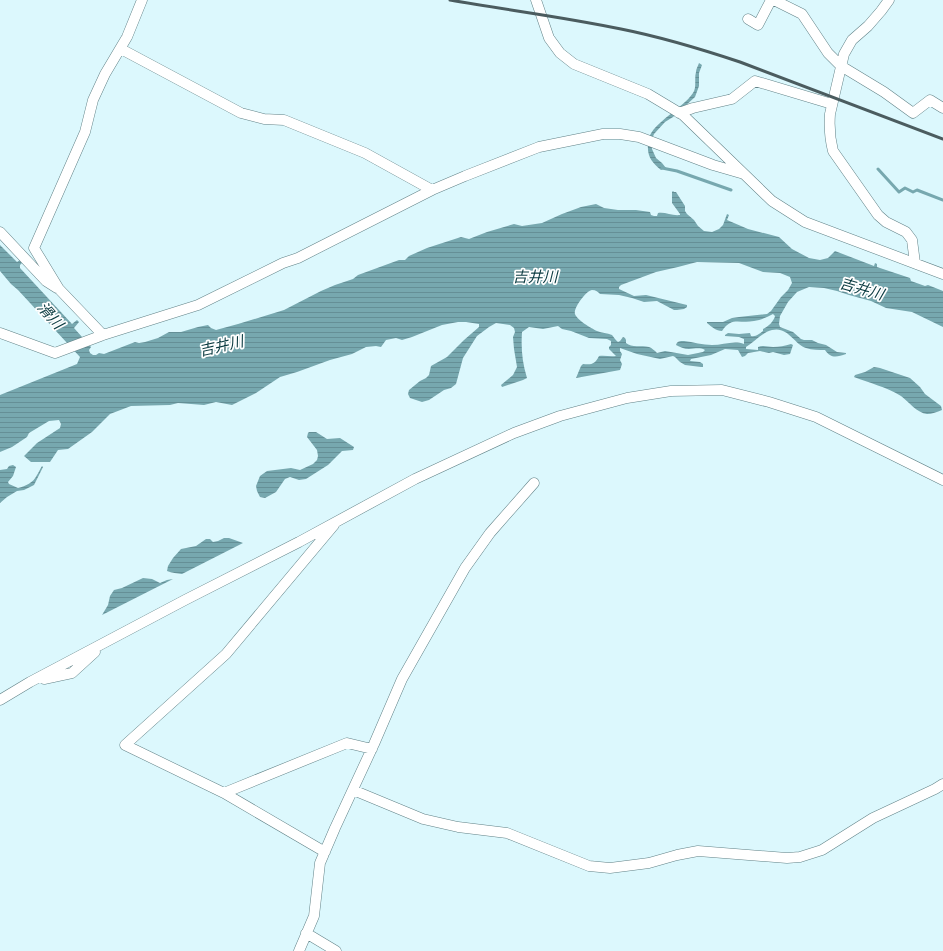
<svg xmlns="http://www.w3.org/2000/svg" width="943" height="951" font-family="Commissioner,'Noto Sans JP',sans-serif">
  <style>
    .water { fill: url(#water-rules); fill-rule: evenodd }
    .lines { fill: none; stroke-linecap: round; stroke-linejoin: round }
    .stream { stroke: #77a8af; stroke-width: 3 }
    .minor-casing { stroke: #618287; stroke-width: 11 }
    .minor { stroke: #fff; stroke-width: 10 }
    .rail { stroke: #4b5c5f; stroke-width: 3 }
    .labels { text-anchor: middle; dominant-baseline: central; stroke-width: 3.5; stroke-linejoin: round; paint-order: stroke }
    .water-label { font-size: 15px; font-style: italic; fill: #0a3a40; stroke: #fff }
  </style>
  <defs>
    <pattern id="water-rules" width="6" height="5" patternUnits="userSpaceOnUse"><rect width="6" height="5" fill="#77a8af"/><path d="M0 2.5h6" fill="none" stroke="#658f96"/></pattern>
  </defs>
  <rect width="100%" height="100%" fill="#dcf8fd"/>
  <path class="water" d="M699,63L702,65L699,73V86L695,97L673,117L665,122L654,134L652,139V149L656,158L662,163L666,168L661,170C652,162 647,157 648,144C649,142 649,140 649,138C653,123 683,108 693,93C697,87 694,79 696,72C696,69 698,66 699,63Z
    M673,191L674,192H676L685,206V211L687,214L694,220L698,226L704,231L712,232L719,229L723,225L727,214L729,215L727,220L748,229L779,237L792,249L809,258L820,260L828,258L835,251L874,266L875,263L877,264V267L910,278L911,281L925,286L928,285L943,291V327L912,312L886,308L871,301L849,295L837,291L824,288L809,287L797,292L788,302L780,316L779,324L780,327L793,332L801,339L804,340H812L818,343L826,345L837,352L846,353V354C837,357 831,359 825,350C819,350 812,350 806,348C794,344 788,326 772,330C763,332 754,342 746,347V349L758,350V347C763,345 768,347 773,347C779,347 785,346 791,344L793,345L790,354L784,355L773,352L769,353L760,351L748,353L745,356L742,357L738,350L725,349L711,355L691,359L690,361L700,362L703,364V367H701L685,365L680,362L675,357L673,356L660,359L637,354L620,348V351L622,354L620,360L622,364L620,370L576,378L581,366L583,364C592,365 595,364 599,356C605,355 610,357 616,356L609,349V347L611,345V341L607,339L589,338L571,331L562,329L558,326L543,329L529,327L522,332C521,348 522,362 527,378L523,380L502,387L501,385L513,375L517,367L514,349L513,337L515,332L514,328L510,325L496,323L489,327L477,336L463,358L456,384L451,388L444,390L429,400L422,402L410,398L408,394L409,390L420,381L426,378L429,375L431,366L447,357L464,340L479,327V324L466,322H458L442,325L412,337L402,340L396,338L386,340L381,347L376,346L366,347L352,354L330,360L297,372L280,377L256,393L232,405L216,402L204,405L178,403L170,405L131,406L110,414L92,432L68,449L58,450L50,462H31L24,456L37,443L60,428L61,424L59,420L49,421L29,433L27,437L12,447L0,452V395L77,364L80,357L18,290L11,284L0,271V245L17,262L20,260L22,263L20,265V268L72,324L77,320L79,322L74,328L91,347L89,350L90,353L93,355H96L99,353L104,354L135,342L139,343L145,342L158,338L169,332H181L198,327L208,325L211,328L216,330L238,324L284,310L321,291L335,285L353,279L358,275L399,260H405L409,256L427,248L461,237L469,239L487,232L514,224L522,226L542,223L562,214L581,207L596,204L604,208L618,210H636L650,212L651,215L654,216H657L658,213C666,212 672,216 680,215V214L672,203V192ZM697,262L739,263L763,272L780,273L790,277L792,283L788,290L781,297L771,311L767,314L739,317L732,318L723,322H707V323C712,327 716,331 722,331C732,316 739,324 754,321C761,320 767,317 773,314L775,316C774,321 768,327 763,329V331C759,334 756,337 751,336L750,333L739,334L728,333L725,335V336L739,337L744,339V344C734,340 723,345 712,345C703,345 693,342 684,341C680,341 677,341 676,345C680,347 684,349 689,349C695,349 699,347 705,350L703,352L688,355L665,351L657,353C655,351 652,348 649,347C641,345 632,348 626,343V340L625,338L623,337L620,341L618,342C615,340 614,337 612,335C607,333 602,333 597,331C591,328 577,320 575,314C573,308 587,290 592,290C596,290 598,292 600,294L619,295L632,298L644,302L657,301L674,310H677L684,309L687,307V305L646,295L634,296L619,289V287L621,285L656,272L678,267Z
    M874,367L880,368L910,378L920,387L925,394L941,406L942,410C937,412 932,414 927,414C917,413 909,402 901,396C886,387 870,383 854,377L855,375L865,372Z
    M309,432H316L327,439L340,438L354,447L353,450L342,451L328,465L306,479L299,480L290,477L285,479L276,492L265,498L260,497L257,491L256,486L260,476L267,471L291,468L300,470L313,464L317,460L318,456L317,450L307,437L308,433Z
    M13,465L16,467L13,476L8,482L9,484L18,488C26,486 33,483 37,475C39,472 40,469 42,466L43,467L34,485L24,490L17,491L7,497L0,503V470L7,469L9,466Z
    M224,538H229L243,543L182,574C177,573 172,573 167,571L168,566L173,558L181,549L196,546L206,539H210L213,542L218,541Z
    M143,578L152,579L160,583L167,580L173,579L102,615L108,605L110,596L114,590L122,588Z"/>
  <g class="lines">
    <path class="stream" d="M662,168L677,171L731,190
      M878,169L899,192L905,188L913,192L917,190L943,200"/>
    <defs>
      <path id="minor" d="M536,0L549,38L560,53L574,64L648,94L683,115L772,201L805,222L943,274
        M774,0L802,14L828,53L841,66L884,92L913,113L930,100L943,108
        M889,0L881,11L868,26L852,40L844,54L830,114C829,127 830,139 833,151L878,215L886,222L906,232L912,240L915,263
        M748,19L758,25L771,0
        M121,49L241,113L264,119L284,120L365,153L432,190
        M679,113L693,108L732,99L755,81L832,104
        M0,232L46,281L57,288
        M0,333L55,353L103,335L198,305L283,263L298,258L432,190L465,176L539,147L603,134H620L639,137L713,165L744,174
        M103,335L59,289L34,248L85,132L93,100L105,74L127,37L142,0
        M334,525L226,654L125,745L224,793L347,743L372,749
        M44,679L72,673L95,652
        M0,700L30,682L185,600L299,542L415,479L514,433L560,416L627,398L671,391L722,390L769,402L816,417L943,480
        M353,790L423,819L458,827L507,833L589,866L610,868L649,863L677,855L698,851L787,858L800,857L822,850L873,818L935,789L943,784
        M224,793L325,852
        M306,933L336,951
        M299,951L314,916L320,863L335,828L374,744L402,679L465,568L490,533L534,483"/>
    </defs>
    <use href="#minor" class="minor-casing"/>
    <use href="#minor" class="minor"/>
    <path class="rail" d="M450,0C507,10 564,17 621,29C661,37 701,49 740,62L943,139"/>
  </g>
  <g class="labels">
    <g class="water-label">
      <text x="535" y="276">吉井川</text>
      <text transform="translate(862 288) rotate(16)">吉井川</text>
      <text transform="translate(51 315) rotate(48)">滑川</text>
      <text transform="translate(221 345) rotate(-13)">吉井川</text>
    </g>
  </g>
</svg>
